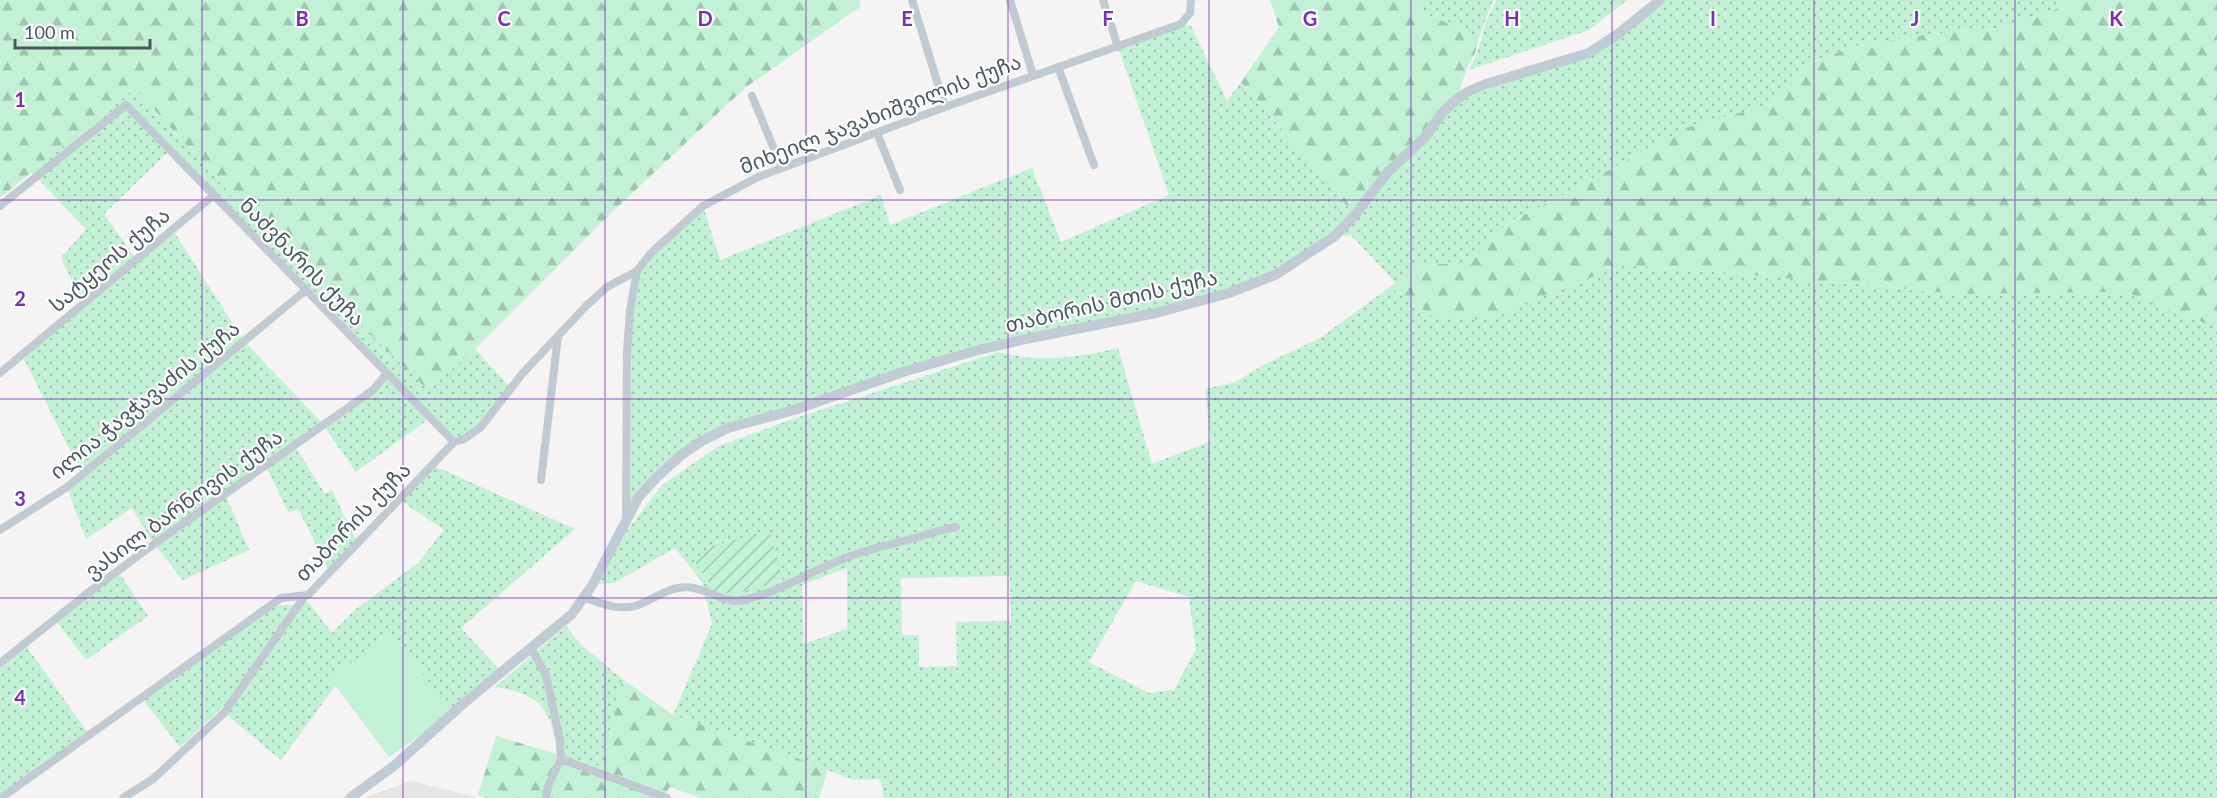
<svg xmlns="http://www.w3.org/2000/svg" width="2217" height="798" font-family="Lato,'Noto Sans Georgian',sans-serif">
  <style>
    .education { fill: #e6e4e5 }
    .grass { fill: url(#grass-dots); fill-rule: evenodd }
    .forest { fill: url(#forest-firs) }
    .garden { fill: url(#garden-furrows) }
    .pitch { fill: #c3f1d5 }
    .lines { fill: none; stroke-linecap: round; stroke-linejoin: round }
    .street { stroke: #c1cad2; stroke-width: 8 }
    .secondary { stroke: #c1cbd6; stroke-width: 10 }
    .grid { fill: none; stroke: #7b2cbf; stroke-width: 1.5; stroke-opacity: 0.55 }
    .labels { text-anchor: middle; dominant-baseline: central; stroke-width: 4.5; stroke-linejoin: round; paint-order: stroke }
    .street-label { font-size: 21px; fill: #4a5661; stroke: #fff }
    .grid-label { font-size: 20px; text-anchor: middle; font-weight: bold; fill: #7b2cbf; stroke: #fff; stroke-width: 4.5; stroke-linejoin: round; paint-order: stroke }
  </style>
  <defs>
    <pattern id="grass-dots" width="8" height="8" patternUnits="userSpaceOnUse" patternTransform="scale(1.5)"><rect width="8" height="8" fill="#c3f1d5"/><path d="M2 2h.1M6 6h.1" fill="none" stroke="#a0c6b0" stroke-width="1.8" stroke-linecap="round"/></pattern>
    <pattern id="forest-firs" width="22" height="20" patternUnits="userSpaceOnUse" patternTransform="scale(1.5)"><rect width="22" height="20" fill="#c3f1d5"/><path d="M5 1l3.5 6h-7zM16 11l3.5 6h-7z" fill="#a0c6b0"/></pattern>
    <pattern id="garden-furrows" width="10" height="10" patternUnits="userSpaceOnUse" patternTransform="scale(1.5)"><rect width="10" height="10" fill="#c3f1d5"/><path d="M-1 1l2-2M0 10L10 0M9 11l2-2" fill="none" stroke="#a0c6b0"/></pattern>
  </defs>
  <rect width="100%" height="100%" fill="#f5f3f3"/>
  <path class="education" d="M411,781L471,796L477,798H364Z"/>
  <path class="grass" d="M1419,0H1493L1479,37L1422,12Z
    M1496,0H1627L1589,30L1469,70L1477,53L1486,22Z
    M1660,0H2071L2051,12L1998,29L1930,34L1855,46L1813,61L1769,105L1688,127L1563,195L1512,221L1461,263L1419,265L1396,283L1351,235L1335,236L1318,249L1229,293L1026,339L759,418L681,455L626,519L627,352L637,271L703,206L720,260L881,195L890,225L1032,168L1061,242L1169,195L1118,47L1181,24L1191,26L1227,101L1241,82L1355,215L1456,100L1585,55Z
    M135,88L264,232L428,389L475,349L511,388L481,427L454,442L430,418L356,472L323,425L294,445L325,494L332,490L358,544L330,572L298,509L288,512L265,464L225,494L249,550L183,580L154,544L132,508L86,539L67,487L82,474L22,355L83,304L61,258L86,229L31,172ZM170,150L387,374L373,390L323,424L244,341L172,229L136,259L104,214Z
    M1623,265L1847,283L1955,294L2125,292L2217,328V798H884L880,779L855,780L673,715L712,624L702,582L675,548L614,583L599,584L625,533L662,485L719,446L790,420L998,352C1043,363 1074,358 1118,348L1152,464L1211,441L1205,389L1236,382L1263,365L1320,338L1390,287L1430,315L1483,320ZM847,568V629L804,644L802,585ZM1010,576L1011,621L956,622L957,666L919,667V635H902L901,578ZM1136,581L1189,597L1196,649L1174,690L1149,693L1089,662Z
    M432,465L575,529L461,628L502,672L452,713L330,680L335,686L281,760L227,715L304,597L332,633L356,609L418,563L444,530L400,500Z
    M118,571L148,616L86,660L55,620Z
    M275,605H295L228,702L180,747L143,700Z
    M566,626L580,644L622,679L602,767L557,754C553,710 539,693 495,687Z
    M24,643L89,734L0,798V663Z"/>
  <path class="forest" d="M0,0H860V7L745,88L613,211L475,349L428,390L264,232L135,88L0,198Z
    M1270,0H1419L1422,12L1479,37L1475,53L1467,68L1456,100L1355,215L1241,82L1279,27Z
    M2071,0H2217V328L2125,292L1955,294L1847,283L1623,265L1483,320L1430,315L1390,287L1419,265L1461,263L1512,221L1563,195L1688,127L1769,105L1812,62L1855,46L1930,34L1998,29L2051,12Z
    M622,679L673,715L828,769L819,798H702L669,787L665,798H486L478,795L496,736L602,767Z"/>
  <path class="garden" d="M769,530L783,580L735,594L715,591L695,562L710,547Z"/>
  <path class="pitch" d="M391,632L452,713L389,757L330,679Z"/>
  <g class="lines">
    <path class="street" d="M912,0L945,107
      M1010,0L1033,75
      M1103,0L1118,47
      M1058,67L1094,165
      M752,96L782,168
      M877,133L900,190
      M0,206L126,105L454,442
      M0,373L214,195
      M541,480L558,336
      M626,519L627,352L630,310L637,271L651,253L703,206L758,177L945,107L1181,24L1190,13L1191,0
      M0,530L67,487L306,290
      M584,597C603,605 625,613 645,602C657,597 665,590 678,588C704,583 721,605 744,600C775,593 801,577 829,565C854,553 880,547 907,540C923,536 939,530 956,527
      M531,648L546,675L560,740L561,759L548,786L546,798
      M0,663L89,592L154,544L373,390L387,373
      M561,759L667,798
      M1,798L281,598L308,595L454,442L464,439L481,427L522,374L586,306L607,287L637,271
      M123,798L153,779L224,713L304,597"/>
    <path class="secondary" d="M350,798L395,765L464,703L572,614L593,584L638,498L656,478L681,455L702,441L728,428L794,410L903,372L975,351L1026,339L1156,313L1229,293L1275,275L1335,236L1355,215L1387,173L1425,137L1442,113L1456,100L1467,92L1486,84L1589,53L1618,34L1660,0"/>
  </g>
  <path class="grid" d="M202,0V798M403,0V798M605,0V798M806,0V798M1008,0V798M1209,0V798M1411,0V798M1612,0V798M1814,0V798M2015,0V798M0,200H2217M0,399H2217M0,598H2217"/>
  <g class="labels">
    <g class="street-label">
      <text transform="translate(880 113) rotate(-21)">მიხეილ ჯავახიშვილის ქუჩა</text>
      <text transform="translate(109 259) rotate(-40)">სატყეოს ქუჩა</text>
      <text transform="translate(303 261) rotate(46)">ნაძვნარის ქუჩა</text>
      <text transform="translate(1111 300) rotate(-13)">თაბორის მთის ქუჩა</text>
      <text transform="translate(144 399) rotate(-39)">ილია ჭავჭავაძის ქუჩა</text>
      <text transform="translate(183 503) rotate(-36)">ვასილ ბარნოვის ქუჩა</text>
      <text transform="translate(352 521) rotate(-46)">თაბორის ქუჩა</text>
    </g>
  </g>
  <g class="grid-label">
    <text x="302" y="26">B</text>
    <text x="504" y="26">C</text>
    <text x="705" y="26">D</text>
    <text x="907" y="26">E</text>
    <text x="1108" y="26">F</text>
    <text x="1310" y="26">G</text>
    <text x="1512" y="26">H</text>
    <text x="1713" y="26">I</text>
    <text x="1915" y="26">J</text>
    <text x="2116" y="26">K</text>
    <text x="20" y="107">1</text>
    <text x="20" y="306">2</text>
    <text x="20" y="506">3</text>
    <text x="20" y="705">4</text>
  </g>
  <path d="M15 39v9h135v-9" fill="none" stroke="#4a5661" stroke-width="3"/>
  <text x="24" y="39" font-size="18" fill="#4a5661" stroke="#ffffff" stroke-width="4.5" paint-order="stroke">100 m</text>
</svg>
